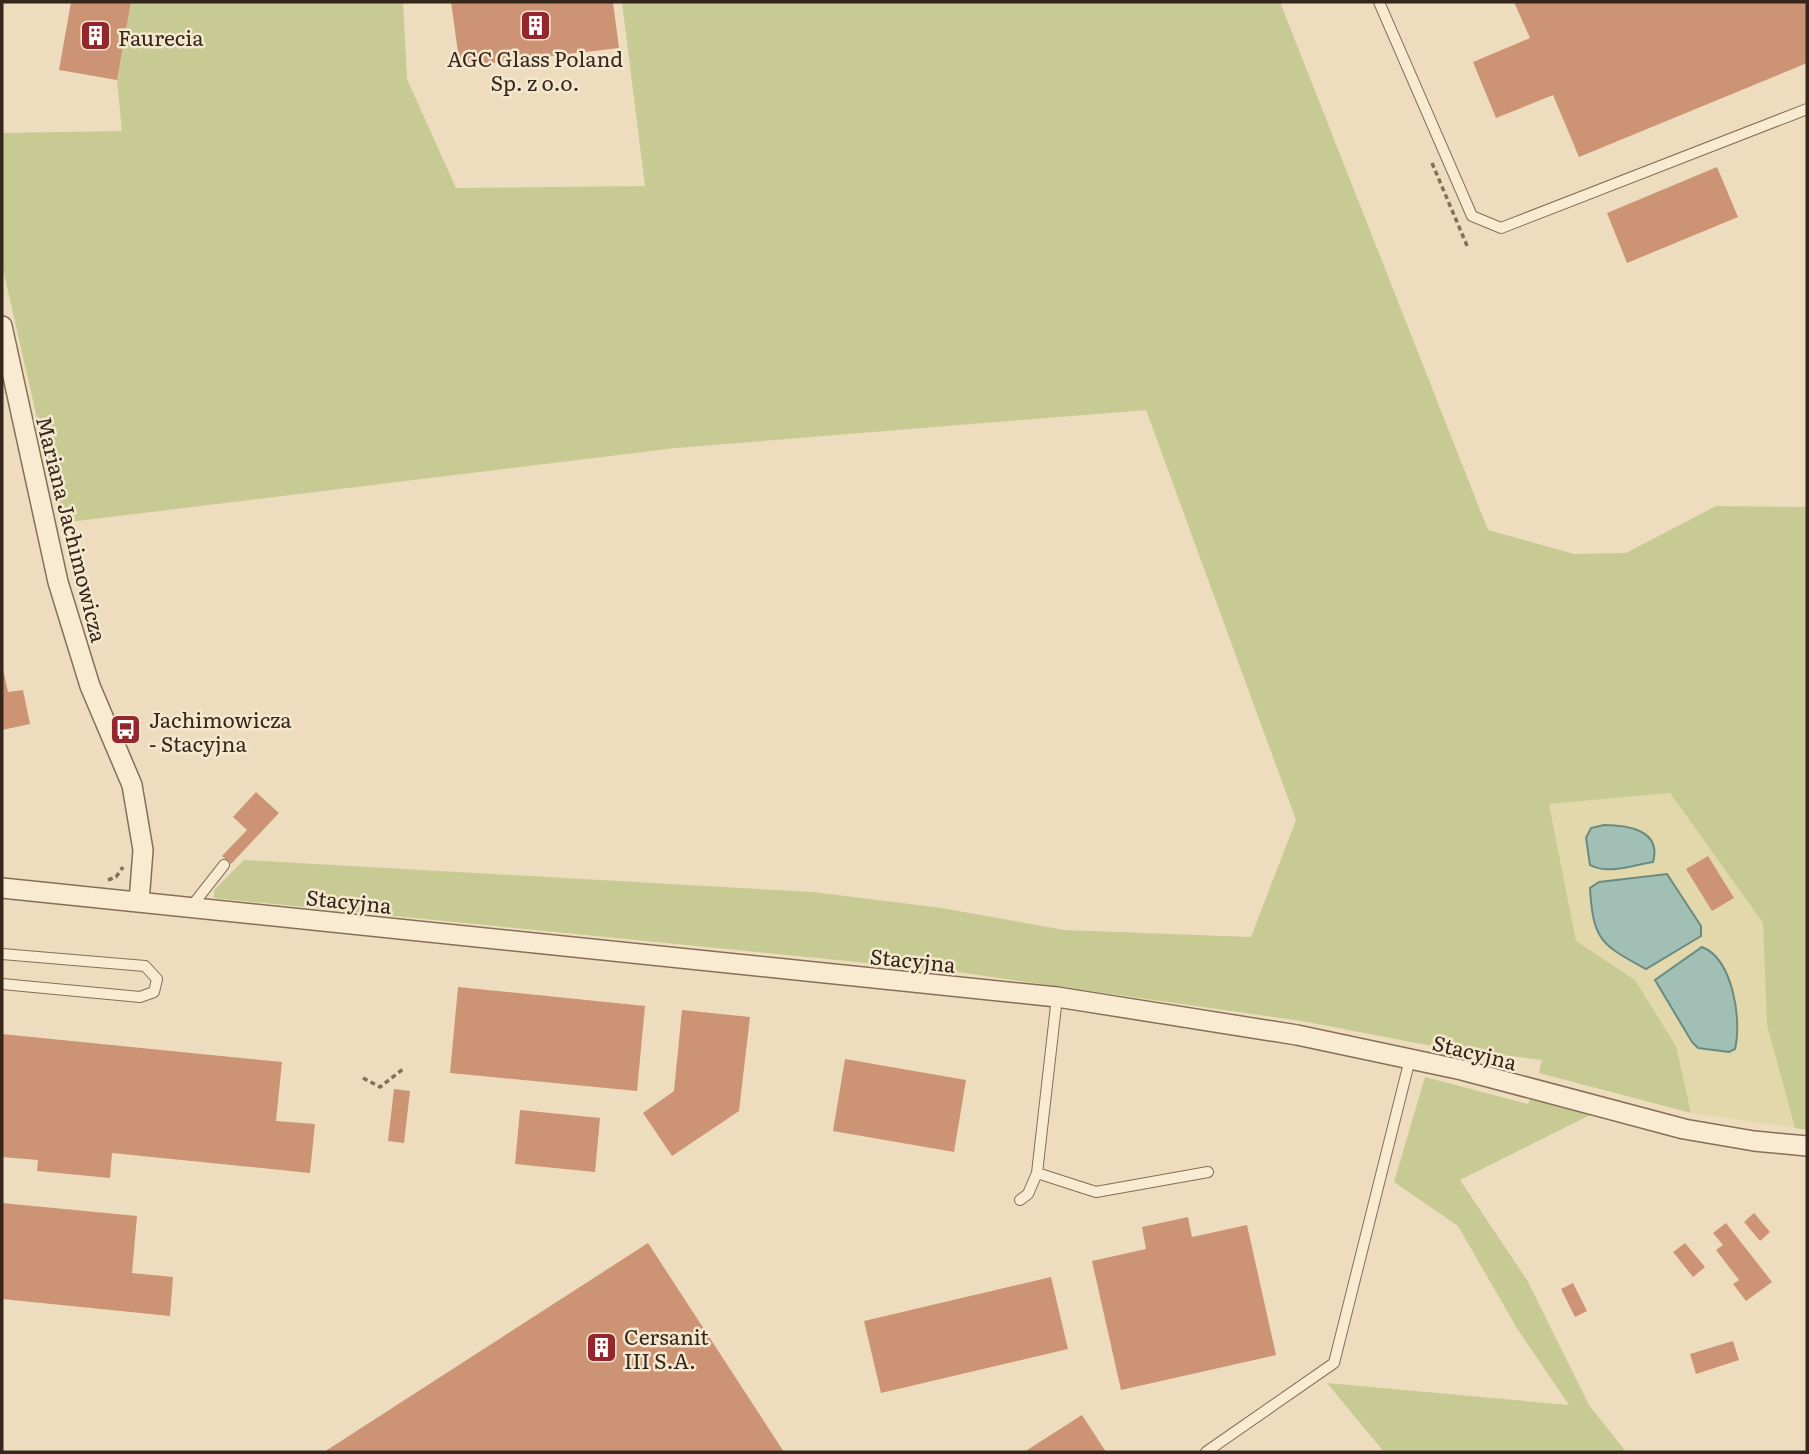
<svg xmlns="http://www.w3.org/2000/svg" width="1809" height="1454" font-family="Literata,serif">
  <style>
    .farmland { fill: #e3d7ac }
    .green { fill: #c7cb93 }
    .water { fill: #a2bfb5; stroke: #698c82; stroke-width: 2 }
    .building { fill: #cc9474 }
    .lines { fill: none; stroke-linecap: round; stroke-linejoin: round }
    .lane-casing { stroke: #866e57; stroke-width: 12 }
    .street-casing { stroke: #866e57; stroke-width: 22 }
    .path { stroke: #866e57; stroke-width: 3.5; stroke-dasharray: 5 3.5; stroke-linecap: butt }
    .lane { stroke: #f8ebd1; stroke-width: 10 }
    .street { stroke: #f8ebd1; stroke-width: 19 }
    .labels { text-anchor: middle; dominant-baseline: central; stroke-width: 5; stroke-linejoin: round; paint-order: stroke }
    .poi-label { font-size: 21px; fill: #35271c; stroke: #f5e8ce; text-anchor: start }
    .street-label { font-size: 21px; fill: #35271c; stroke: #f5e8ce }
  </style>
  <rect width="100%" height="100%" fill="#edddbe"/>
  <path class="farmland" d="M1670,793L1763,923L1767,1025L1795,1128L1691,1113L1676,1046L1635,980L1576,941L1549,804Z"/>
  <path class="green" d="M131,2H403L407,79L456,188L645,186L622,2H1280L1488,530L1574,554L1626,553L1716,506L1807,507V1130L1795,1128L1767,1025L1763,923L1670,793L1549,804L1576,941L1635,980L1676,1046L1691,1113L1539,1073L1542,1060L1437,1047L1302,1021L957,972L214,898V890L244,860L813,892L942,908L1064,930L1251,937L1296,820L1146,410L676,448L61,523L2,265V133L122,131L117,80Z
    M1425,1077L1528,1104L1530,1098L1590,1115L1460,1180L1527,1280L1589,1405L1626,1452H1384L1327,1383L1569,1405L1518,1330L1458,1226L1394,1182Z"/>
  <path class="water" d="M1604,825C1627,825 1662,830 1653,862C1633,865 1608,875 1590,865L1586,838L1591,828Z
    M1667,874L1701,926V936L1646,969C1602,945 1593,941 1590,888L1599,882Z
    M1702,947C1733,959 1742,1020 1735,1049L1729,1052L1698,1048L1692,1042L1655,980Z"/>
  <path class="building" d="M71,2H131L117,80L59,70Z
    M451,2H613L619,48L460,67Z
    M1514,2H1807V63L1579,157L1553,95L1496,118L1473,62L1530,38Z
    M1717,167L1738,217L1627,263L1607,213Z
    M2,665L8,692L23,690L30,724L2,730Z
    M256,792L279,813L231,864L222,856L247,830L233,817Z
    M1708,856L1734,898L1712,911L1686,869Z
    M458,987L645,1006L637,1091L450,1073Z
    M682,1010L750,1017L739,1111L672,1156L643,1113L674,1091Z
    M2,1034L282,1062L276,1121L315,1124L310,1173L112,1153L110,1178L37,1171L38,1160L2,1157Z
    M845,1059L966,1080L954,1152L833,1131Z
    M394,1089L410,1091L404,1143L388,1141Z
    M520,1110L600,1118L595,1172L515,1164Z
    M2,1203L137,1216L132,1273L173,1277L170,1316L2,1299Z
    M1754,1213L1770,1232L1760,1241L1744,1222Z
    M1188,1217L1192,1237L1247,1225L1276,1355L1121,1390L1092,1261L1146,1249L1142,1227Z
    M1726,1223L1772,1282L1746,1301L1733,1284L1739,1280L1716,1250L1723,1245L1713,1233Z
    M648,1243L784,1452H324Z
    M1685,1243L1705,1267L1693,1277L1673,1252Z
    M1051,1277L1068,1349L881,1393L864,1321Z
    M1573,1283L1587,1311L1575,1317L1561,1289Z
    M1733,1341L1739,1360L1696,1374L1690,1354Z
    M1082,1415L1106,1452H1024Z"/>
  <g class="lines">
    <defs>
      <path id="lane" d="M1379,2L1472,216L1501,228L1807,109
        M191,907L224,865
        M2,954L145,966L157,979L154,992L140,997L2,984
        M1057,997L1037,1173L1096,1192L1208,1172
        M1020,1200L1028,1194L1037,1173
        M1206,1452L1334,1363L1410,1059"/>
      <path id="street" d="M2,326L58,582L90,686L132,785L143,850L139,902
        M2,888L1057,997L1297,1035L1462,1070L1684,1129L1754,1141L1807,1146"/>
    </defs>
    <use href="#lane" class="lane-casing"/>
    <use href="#street" class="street-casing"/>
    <path class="path" d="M1432,163L1468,248
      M108,880L116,877L123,867
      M363,1078L380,1087L403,1069"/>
    <use href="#lane" class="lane"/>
    <use href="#street" class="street"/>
  </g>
  <defs>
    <symbol id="building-square" viewBox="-11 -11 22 22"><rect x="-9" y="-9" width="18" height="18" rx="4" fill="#94272d" stroke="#f5e8ce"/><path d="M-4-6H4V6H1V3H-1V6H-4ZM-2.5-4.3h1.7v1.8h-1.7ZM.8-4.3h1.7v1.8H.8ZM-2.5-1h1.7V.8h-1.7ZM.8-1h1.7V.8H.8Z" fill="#fff"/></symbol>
    <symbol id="bus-square" viewBox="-11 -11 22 22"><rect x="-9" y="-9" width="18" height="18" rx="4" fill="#94272d" stroke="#f5e8ce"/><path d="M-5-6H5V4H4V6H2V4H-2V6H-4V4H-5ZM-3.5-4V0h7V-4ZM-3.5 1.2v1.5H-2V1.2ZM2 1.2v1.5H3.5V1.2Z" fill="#fff"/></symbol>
  </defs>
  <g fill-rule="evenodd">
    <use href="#building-square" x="518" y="8" width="35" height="35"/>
    <use href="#building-square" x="78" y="18" width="35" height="35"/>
    <use href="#bus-square" x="108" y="712" width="35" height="35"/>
    <use href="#building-square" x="584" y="1330" width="35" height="35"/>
  </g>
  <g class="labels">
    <g class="poi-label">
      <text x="118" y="36">Faurecia</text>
      <text x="535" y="57" text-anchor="middle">AGC Glass Poland<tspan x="535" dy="24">Sp. z o.o.</tspan></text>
      <text x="149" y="718">Jachimowicza<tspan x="149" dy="24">- Stacyjna</tspan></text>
      <text x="624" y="1335">Cersanit<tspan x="624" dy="24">III S.A.</tspan></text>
    </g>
    <g class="street-label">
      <text transform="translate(73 529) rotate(76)">Mariana Jachimowicza</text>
      <text transform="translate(349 900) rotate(6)">Stacyjna</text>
      <text transform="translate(913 959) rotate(6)">Stacyjna</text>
      <text transform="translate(1475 1051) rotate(14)">Stacyjna</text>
    </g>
  </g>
  <rect width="1809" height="1454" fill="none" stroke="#35271c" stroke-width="7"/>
</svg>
